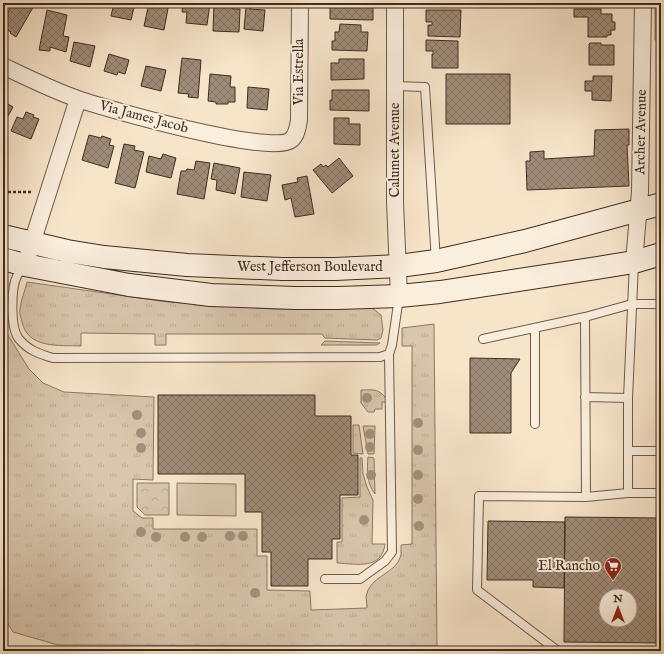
<svg xmlns="http://www.w3.org/2000/svg" width="664" height="654" font-family="'IM FELL English',serif">
  <style>
    .grass { fill: url(#grass-tufts); stroke: #8c7966 }
    .forest { fill: url(#forest-crowns); stroke: #8c7966 }
    .pitch { fill: #d8c6ad; stroke: #8c7966 }
    .building { fill: url(#building-cross-hatch); stroke: #402c20; fill-rule: evenodd }
    .lines { fill: none; stroke-linecap: round; stroke-linejoin: round }
    .lane-casing { stroke: #6e5a4a; stroke-width: 10 }
    .street-casing { stroke: #6e5a4a; stroke-width: 18 }
    .secondary-casing { stroke: #402c20; stroke-width: 24 }
    .path { stroke: #402c20; stroke-width: 2.5; stroke-dasharray: 3 2; stroke-linecap: butt }
    .lane { stroke: #faeedd; stroke-width: 8 }
    .street { stroke: #faeedd; stroke-width: 16 }
    .secondary { stroke: #faeedd; stroke-width: 22 }
    .tree { fill: #a3907c }
    .labels { text-anchor: middle; dominant-baseline: central; stroke-width: 4; stroke-linejoin: round; paint-order: stroke }
    .street-label { font-size: 14px; fill: #402c20; stroke: #faeedd }
    .poi-label { font-size: 14px; fill: #402c20; stroke: #faeedd; text-anchor: end }
  </style>
  <defs>
    <pattern id="grass-tufts" width="24" height="20" patternUnits="userSpaceOnUse"><rect width="24" height="20" fill="#d8c6ad"/><path d="M3 7l-1-3M5 7V3M7 7l1-3M15 17l-1-3M17 17v-4M19 17l1-3" fill="none" stroke="#baaa95"/></pattern>
    <pattern id="forest-crowns" width="20" height="18" patternUnits="userSpaceOnUse"><rect width="20" height="18" fill="#d8c6ad"/><path d="M2 6a3 3 0 1 1 6 0M12 15a3 3 0 1 1 6 0" fill="none" stroke="#baaa95"/></pattern>
    <pattern id="building-cross-hatch" width="8" height="8" patternUnits="userSpaceOnUse"><rect width="8" height="8" fill="#9f8c78"/><path d="M0 0l8 8M0 8l8-8" fill="none" stroke="#837362"/></pattern>
  </defs>
  <rect width="100%" height="100%" fill="#f7e5ca"/>
  <filter id="stains"><feTurbulence type="fractalNoise" baseFrequency=".005" numOctaves="4"/><feColorMatrix values="0 0 0 0 .2 0 0 0 0 .09 0 0 0 0 .02 0 0 0 .5 -.17"/></filter>
  <radialGradient id="worn" r=".72"><stop offset=".6" stop-color="#630" stop-opacity="0"/><stop offset="1" stop-color="#630" stop-opacity=".3"/></radialGradient>
  <path class="grass" d="M27,282L168,302L274,309L372,308L381,315L383,330L381,338L377,340L325,338L322,334H166V345H155V334L81,333V346C59,345 28,349 22,322C21,318 19,313 20,309C21,300 25,291 27,282Z
    M434,324L437,646L58,645L13,632L3,615V327L29,369L43,383L64,392L154,397L153,480L133,479V511L142,518H153V529H257V556H267V590L310,591L311,610L367,608C367,605 366,599 366,596C370,575 397,574 401,555C401,552 401,548 401,545L412,544V346H402V328Z
    M325,341L380,343L376,345H321Z
    M361,390C374,390 377,388 386,398V402H382V409H375L374,412H368L361,403Z
    M353,425H359L363,454L353,453Z
    M363,426H375L374,454H368Z
    M368,457L374,458L375,494C366,482 367,470 368,457Z
    M360,458H362L363,474L367,487L373,500L372,544H385C382,570 357,564 337,563V542H342V498L360,497Z"/>
  <path class="forest" d="M655,9H661V40H655Z
    M137,483H169V515H145L137,507Z"/>
  <path class="pitch" d="M177,483L236,484V516L177,515Z"/>
  <path class="building" d="M13,3H32L35,4L16,37L10,33L11,32L4,28L6,24L3,22Z
    M114,3H135L131,20L111,16Z
    M149,3H169L164,30L144,26Z
    M183,3H210L207,25L186,23L187,12H182Z
    M214,3H225L224,5L233,6V9H240L239,32L213,31Z
    M340,3H366V6H373V20L330,19V5H340Z
    M425,3H458V6L425,5Z
    M246,7H251L250,9L265,10L263,31L244,29Z
    M574,9H601V14H612V22H615V30H611V35H607V37H588V17H574Z
    M47,10L67,15L63,36L69,37L66,52L50,47V51L39,50Z
    M426,10H461L460,37L428,36V25H432V22H426Z
    M340,24L361,25V32H368L367,51L332,50V41H335V32H339Z
    M426,40L458,41V68H432V54L433,55V51H426Z
    M74,42L95,46L90,67L70,61Z
    M590,43H601V45H614V65H589V44Z
    M109,54L129,60L125,74L118,72L117,75L104,71Z
    M182,58L201,60L198,98L188,97L189,94L178,93Z
    M339,59H364V79L331,80V63H339Z
    M146,66L166,70L161,91L141,86Z
    M210,74L231,76L230,87H235V102H228V104H216V102L208,101Z
    M446,74H510V124H446Z
    M593,76H612L611,101L592,100V91H585V81H593Z
    M248,87L269,89L267,110L247,108Z
    M332,90H369V111L330,110V100H332Z
    M3,101L13,107L3,125Z
    M26,112L34,115L33,117L39,119L31,139L11,131L17,117L23,119Z
    M334,118H349V124H360V145L334,144Z
    M629,129V145H627L629,186L527,190L526,161H530V152L544,151V159L594,156L595,130Z
    M89,135L101,138L102,136L111,139L109,145L114,146L108,168L82,160Z
    M124,144L135,146L134,150L144,152L135,188L115,183Z
    M163,154L176,158L171,178L146,172L149,156L161,159Z
    M339,158L353,176L332,193L313,170L321,164L323,167L326,165L328,167Z
    M196,161L210,163L204,199L177,194L181,171H186L187,169L194,170Z
    M214,163L240,168L235,194L216,190L217,180L211,179Z
    M244,172L271,175L267,201L241,197Z
    M307,176L314,214L295,217L291,198L285,200L282,185L298,182L297,178Z
    M470,358L520,359L511,373V433H470Z
    M158,395H315V416H351V455H358V495H340V539H332V559H308V586H271V552H262V512H245V474H158Z
    M565,517L661,518V643L564,642ZM606,596H630V620H606Z
    M488,521L565,522L564,588L533,587V580H487Z"/>
  <g class="lines">
    <defs>
      <path id="lane" d="M394,86L425,87L436,261
        M634,263L628,398V493H661
        M25,266C22,269 19,272 17,276C11,288 10,328 19,339C28,350 39,354 53,358L380,357L389,354
        M483,339L585,317
        M585,397L628,398
        M535,424V328
        M628,451H661
        M586,497L585,317L632,304H661
        M325,579H360L385,561L392,552L389,354L392,345L399,297
        M558,651L477,590L479,496L586,497L628,493"/>
      <path id="street" d="M395,3V202L399,296
        M3,66C28,78 52,90 78,99C107,109 272,156 291,140C297,135 298,126 299,120L300,3
        M634,262L640,192L643,3
        M25,265L78,99"/>
      <path id="secondary" d="M3,236L67,251L104,257L187,265L282,269H335L399,266L436,261L525,241L661,204
        M3,259L25,265L129,285L211,295L295,298H338L399,296L440,292L597,268L634,262L661,254"/>
    </defs>
    <use href="#lane" class="lane-casing"/>
    <use href="#street" class="street-casing"/>
    <use href="#secondary" class="secondary-casing"/>
    <path class="path" d="M3,192H31"/>
    <use href="#lane" class="lane"/>
    <use href="#street" class="street"/>
    <use href="#secondary" class="secondary"/>
  </g>
  <g class="tree">
    <circle cx="367" cy="398" r="5"/>
    <circle cx="137" cy="415" r="5"/>
    <circle cx="418" cy="423" r="5"/>
    <circle cx="141" cy="433" r="5"/>
    <circle cx="370" cy="434" r="5"/>
    <circle cx="370" cy="447" r="5"/>
    <circle cx="141" cy="448" r="5"/>
    <circle cx="418" cy="450" r="5"/>
    <circle cx="371" cy="475" r="5"/>
    <circle cx="418" cy="475" r="5"/>
    <circle cx="418" cy="499" r="5"/>
    <circle cx="364" cy="520" r="5"/>
    <circle cx="419" cy="526" r="5"/>
    <circle cx="141" cy="532" r="5"/>
    <circle cx="230" cy="536" r="5"/>
    <circle cx="243" cy="536" r="5"/>
    <circle cx="156" cy="537" r="5"/>
    <circle cx="185" cy="537" r="5"/>
    <circle cx="202" cy="537" r="5"/>
    <circle cx="255" cy="593" r="5"/>
  </g>
  <defs>
    <symbol id="supermarket-pin" viewBox="-11 -11 22 30"><path d="M0 17L-7.5 6A9.5 9.5 0 1 1 7.5 6Z" fill="#8f2418" stroke="#faeedd"/><path d="M-6-5.5h2.5l.6 2H6L4.5 2H-2.5L-4.4-4H-6ZM-1.5 3.2a1.3 1.3 0 1 0 .1 0ZM3 3.2a1.3 1.3 0 1 0 .1 0Z" fill="#fff"/></symbol>
  </defs>
  <g fill-rule="evenodd">
    <use href="#supermarket-pin" x="603" y="556" width="20" height="27"/>
  </g>
  <g class="labels">
    <g class="street-label">
      <text transform="translate(299 72) rotate(-90)">Via Estrella</text>
      <text transform="translate(144 117) rotate(15)">Via James Jacob</text>
      <text transform="translate(641 132) rotate(-89)">Archer Avenue</text>
      <text transform="translate(395 150) rotate(-90)">Calumet Avenue</text>
      <text x="310" y="267">West Jefferson Boulevard</text>
    </g>
    <g class="poi-label">
      <text x="600" y="566">El Rancho</text>
    </g>
  </g>
  <rect width="664" height="654" fill="none" stroke="#f7e5ca" stroke-width="16"/>
  <rect x="4" y="4" width="656" height="646" fill="none" stroke="#402c20" stroke-width="2"/>
  <rect x="8" y="8" width="648" height="638" fill="none" stroke="#402c20"/>
  <g transform="translate(618 608)"><circle r="19" fill="#faeedd" stroke="#b0a091"/>
  <path d="M0-3L7 15L0 10L-7 15Z" fill="#8f2418"/>
  <text y="-6" font-size="11" font-weight="bold" text-anchor="middle" fill="#402c20">N</text>
  </g>
  <rect width="100%" height="100%" filter="url(#stains)"/>
  <rect width="100%" height="100%" fill="url(#worn)"/>
</svg>
